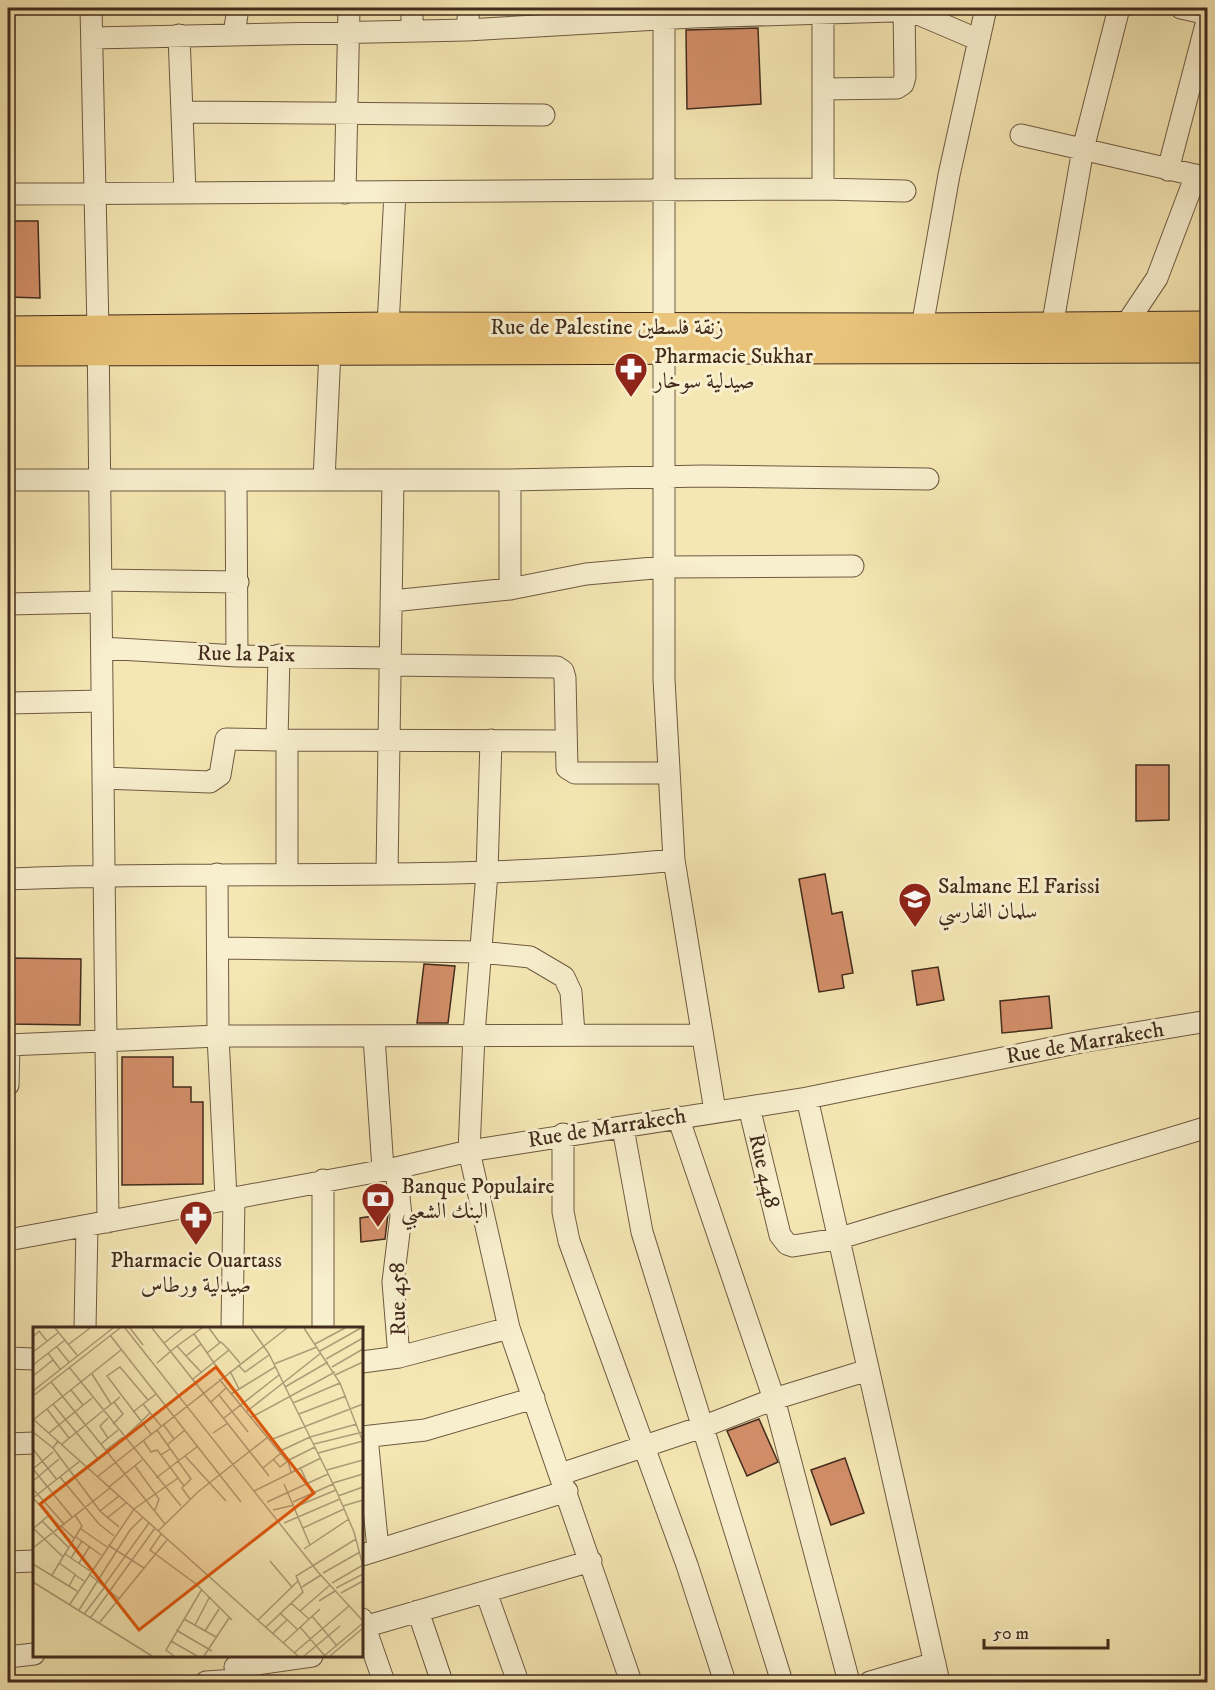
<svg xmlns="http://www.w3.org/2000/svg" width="1215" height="1690" font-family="'IM FELL DW Pica',Amiri,serif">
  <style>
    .building { fill: #d38f69; stroke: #422b1d; stroke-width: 1.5 }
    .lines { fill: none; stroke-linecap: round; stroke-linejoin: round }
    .minor-casing { stroke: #6f5a42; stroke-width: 23 }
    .major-casing { stroke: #422b1d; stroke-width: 29 }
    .minor { stroke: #f8efce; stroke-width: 21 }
    .major { stroke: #eac47a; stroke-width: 27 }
    .labels { text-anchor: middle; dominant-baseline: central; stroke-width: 6; stroke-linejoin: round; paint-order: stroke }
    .street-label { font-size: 22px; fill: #422b1d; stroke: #f8efce }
    .poi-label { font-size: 22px; fill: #422b1d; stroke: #f8efce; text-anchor: start }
    .inset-road { fill: none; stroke: #ad9c77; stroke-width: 1.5 }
    .view { fill: #e0570d; fill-opacity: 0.15; stroke: #e0570d; stroke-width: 3 }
    .inset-edge { fill: none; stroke: #422b1d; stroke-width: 3 }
  </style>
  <rect width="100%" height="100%" fill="#f5e7b3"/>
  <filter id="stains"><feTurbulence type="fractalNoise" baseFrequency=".00333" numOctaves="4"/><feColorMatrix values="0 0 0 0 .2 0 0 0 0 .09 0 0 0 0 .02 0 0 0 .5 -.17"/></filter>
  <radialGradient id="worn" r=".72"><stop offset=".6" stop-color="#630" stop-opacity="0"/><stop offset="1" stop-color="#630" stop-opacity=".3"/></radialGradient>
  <path class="building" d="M758,28L761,104L687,109L686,30Z
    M8,221H38L40,298L8,297Z
    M1136,765H1169V820L1136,821Z
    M825,874L832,914L842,912L853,973L842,975L844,988L819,992L799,879Z
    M8,958L81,959L80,1025L8,1024Z
    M424,964L455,966L448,1023H417Z
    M938,967L944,1000L917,1005L912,971Z
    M1049,996L1052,1028L1002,1033L1000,1001Z
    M122,1057H173V1087H191V1102H203V1184L122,1185Z
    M388,1214L385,1239L361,1242L360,1218Z
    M759,1419L778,1462L747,1476L727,1431Z
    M845,1458L864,1513L831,1525L811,1470Z"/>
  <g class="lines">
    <defs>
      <path id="minor" d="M91,8L98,330L108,1222
        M412,8V31
        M1181,8L1208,14
        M664,19V679L674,860L715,1111
        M467,30L469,8
        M234,34L238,8
        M179,35L185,193
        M92,38L467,30L693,17L893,11L904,8L979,40
        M823,89L897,88L903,84L905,77L904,8
        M182,112L544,115
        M1021,135L1208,178
        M1168,170L1208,17
        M823,189V13
        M345,193L349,8
        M8,194L823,189L905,191
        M388,326L395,193
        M1125,326L1157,278L1196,175
        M1052,327L1083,149L1119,8
        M922,342V327L949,175L986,8
        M8,480H510L703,476L928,479
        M324,480L330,351
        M236,481L237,656
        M101,580L238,582
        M510,589V480
        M392,601L510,589L586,574L665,567L853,566
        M8,604L101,602
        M102,648L237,656L391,658
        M279,655L277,740L566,741
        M391,665L557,667L563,671L565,678L567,768L575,773H669
        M8,703L102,701
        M287,740V874
        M491,740L487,873L474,1034L469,1151L509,1328L631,1682
        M103,778L210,782L220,775L226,739L277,740
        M387,873L393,480
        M217,874L218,1036L226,1198
        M8,879C230,869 453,883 674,860
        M219,948L480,952L530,957L564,977L571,992L574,1034
        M374,1037L383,1169
        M8,1045L218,1036L702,1035
        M8,1085L9,1045
        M807,1098L939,1682
        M749,1107L780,1235L787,1244L793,1246L837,1239L1208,1127
        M678,1117L774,1399L849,1682
        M623,1128L642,1232L782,1682
        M563,1134V1212L569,1241L687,1565L725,1682
        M396,1168L401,1216L393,1282L399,1357
        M323,1180V1328
        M8,1240L396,1168L469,1151L807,1098L1081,1042L1208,1021
        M85,1328L87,1226
        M232,1328L234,1197
        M8,1358L34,1359
        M362,1362L399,1357L509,1328
        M362,1437L425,1430L534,1398
        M367,1437L378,1549
        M8,1444L34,1443
        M561,1474L705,1426L774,1399L868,1370
        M362,1555L567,1491
        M8,1562L34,1561
        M486,1592L518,1682
        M418,1611L442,1682
        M362,1619L384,1682
        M364,1627L591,1561
        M8,1657L34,1654
        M235,1667L312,1656
        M206,1682L235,1680
        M870,1682L935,1663"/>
      <path id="major" d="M8,330L388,326L922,327L1208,325
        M8,352L1208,349"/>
    </defs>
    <use href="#minor" class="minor-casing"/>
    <use href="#major" class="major-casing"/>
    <use href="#minor" class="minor"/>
    <use href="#major" class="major"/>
  </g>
  <defs>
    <symbol id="pharmacy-pin" viewBox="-11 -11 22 30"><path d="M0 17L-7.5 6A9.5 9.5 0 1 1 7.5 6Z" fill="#8f2418" stroke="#f8efce"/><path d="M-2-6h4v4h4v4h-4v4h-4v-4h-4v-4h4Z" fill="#fff"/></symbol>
    <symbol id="school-pin" viewBox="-11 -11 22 30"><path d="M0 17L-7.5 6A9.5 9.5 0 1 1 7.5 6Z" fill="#8f2418" stroke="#f8efce"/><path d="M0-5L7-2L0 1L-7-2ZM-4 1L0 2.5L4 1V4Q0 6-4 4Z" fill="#fff"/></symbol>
    <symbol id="bank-pin" viewBox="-11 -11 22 30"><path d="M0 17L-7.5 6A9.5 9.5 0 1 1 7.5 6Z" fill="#8f2418" stroke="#f8efce"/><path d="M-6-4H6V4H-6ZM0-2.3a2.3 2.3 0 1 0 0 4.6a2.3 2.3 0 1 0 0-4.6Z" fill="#fff"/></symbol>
  </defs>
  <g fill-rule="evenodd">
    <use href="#pharmacy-pin" x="612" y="350" width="38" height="52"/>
    <use href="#school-pin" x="896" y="880" width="38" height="52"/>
    <use href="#bank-pin" x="359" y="1180" width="38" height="52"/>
    <use href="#pharmacy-pin" x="177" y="1198" width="38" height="52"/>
  </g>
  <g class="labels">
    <g class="street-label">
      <text x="607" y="327">Rue de Palestine زنقة فلسطين</text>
      <text transform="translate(246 654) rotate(1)">Rue la Paix</text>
      <text transform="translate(1085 1043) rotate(-10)">Rue de Marrakech</text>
      <text transform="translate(607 1128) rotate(-9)">Rue de Marrakech</text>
      <text transform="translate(764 1171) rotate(77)">Rue 448</text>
      <text transform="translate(398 1299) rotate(-91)">Rue 458</text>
    </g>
    <g class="poi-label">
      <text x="654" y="356">Pharmacie Sukhar<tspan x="654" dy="25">صيدلية سوخار</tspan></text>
      <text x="938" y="886">Salmane El Farissi<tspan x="938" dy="25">سلمان الفارسي</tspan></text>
      <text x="401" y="1186">Banque Populaire<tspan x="401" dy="25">البنك الشعبي</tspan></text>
      <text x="196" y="1260" text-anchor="middle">Pharmacie Ouartass<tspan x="196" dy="25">صيدلية ورطاس</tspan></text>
    </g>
  </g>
  <g transform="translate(33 1327)">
    <rect width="330" height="330" fill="#f5e7b3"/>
    <path class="inset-road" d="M22,1L44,28M92,1L285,245L330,294M97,1L110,18M119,1L236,149M176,1L187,16M218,1L236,27L303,163L321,205L330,239M271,1L307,56L330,115M161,7L190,49M77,8L208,175M0,10L6,4L14,14M131,16L150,1M36,17L57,1M168,17L153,29L169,46M282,17L312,1M24,20L36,35M287,24L328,1M0,25L26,5M15,26L27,42M174,26L188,15L196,23M153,29L144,19L169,1M293,32L330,11M124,36L144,19M241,37L284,20M0,38L32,13M205,38L212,45L236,28M36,40L148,179M299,40L330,22M197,44L206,62M59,47L78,77M302,48L330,35M0,49L20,33M160,52L196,23L207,36M186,52L254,134L282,120M18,55L132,197M252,60L295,35M38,63L50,78M0,64L80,1M198,67L242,40M186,68L215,105M0,69L87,1M115,73L87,40L74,49L118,107M178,75L193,61M260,76L307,56M20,77L65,132M110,77L128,99M14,82L36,111M100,85L123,67M213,85L288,26M266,87L313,69M75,91L67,99L75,111M191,91L246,48M217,91L302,45M0,92L265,329M0,93L88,23M80,97L90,87L81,75M130,97L141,112M124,103L146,134M0,105L20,121L25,114M16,106L59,71M180,106L195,96M91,111L117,86M110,113L118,125L124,123L128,128M237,113L330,77M29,117L87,70M68,117L85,103M281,117L330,105M134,118L152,103M20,121L67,184L86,200M0,122L24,153M137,122L128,128L151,159M73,123L90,110M247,124L277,110L324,97M285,126L330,114M152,129L193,174M240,132L247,140L255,134L258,145M145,134L158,152L149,161L157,172M102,139L126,172L122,183M267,140L279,166M54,141L75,125M230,141L248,126M0,142L39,190M0,142L20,125M294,143L330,133M27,150L66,197L81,209M64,150L254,1M123,151L165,119M0,154L26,132M300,156L330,147M251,157L277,218M76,160L109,133M0,162L31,197M221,164L288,131M305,169L330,160M0,171L47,134M0,171L27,200M234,175L295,147M260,175L300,157M310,179L330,173M262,180L303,163M240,183L261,178M67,184L86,169M74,191L93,176M9,194L36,221M251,196L307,172M28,199L42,212M0,201L30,230M1,201L15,189M270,201L311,182M48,202L74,220M125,204L166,164L235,110M128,207L117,223L163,257L199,293M43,210L68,228M75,218L111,241M0,221L77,161M271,222L316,192M32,227L57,244M38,231L49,214M237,234L259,260M26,236L43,248M46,236L57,219M0,237L44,264M290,246L327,225M56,247L86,272M19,248L49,199L42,188M0,255L119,329M299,256L330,238M36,259L42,248L51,254M70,260L116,196M269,260L288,248M303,261L330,247M308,266L330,254M286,274L302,264M258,276L276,292M37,277L101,182L145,151M46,283L97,203L110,190M267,284L297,258M52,286L71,261M247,286L264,302M279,289L304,319M58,290L122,201M151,292L183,310M225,293L265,254M67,295L134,213M162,298L176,271M233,300L270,265L263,249L323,212M267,300L292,329M143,303L179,324M172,304L186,282M240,306L254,293M138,314L164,329M250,316L287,282M261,326L316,279M141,329L133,323L169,262M171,329L196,291M271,329L307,299M291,329L330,296M297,329L330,301"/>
    <path class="view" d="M183,40L281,166L106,303L7,177Z"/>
    <rect width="330" height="330" class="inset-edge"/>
  </g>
  <rect width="1215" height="1690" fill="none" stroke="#f5e7b3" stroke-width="30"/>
  <rect x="9" y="9" width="1197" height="1672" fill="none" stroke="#422b1d" stroke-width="3"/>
  <rect x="15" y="15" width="1185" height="1660" fill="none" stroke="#422b1d" stroke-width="1.5"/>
  <path d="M984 1639v9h124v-9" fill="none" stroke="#422b1d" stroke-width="3"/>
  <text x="993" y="1639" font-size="18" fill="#422b1d" stroke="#f8efce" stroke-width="4.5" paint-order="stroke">50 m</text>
  <rect width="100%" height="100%" filter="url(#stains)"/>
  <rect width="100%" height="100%" fill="url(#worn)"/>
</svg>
